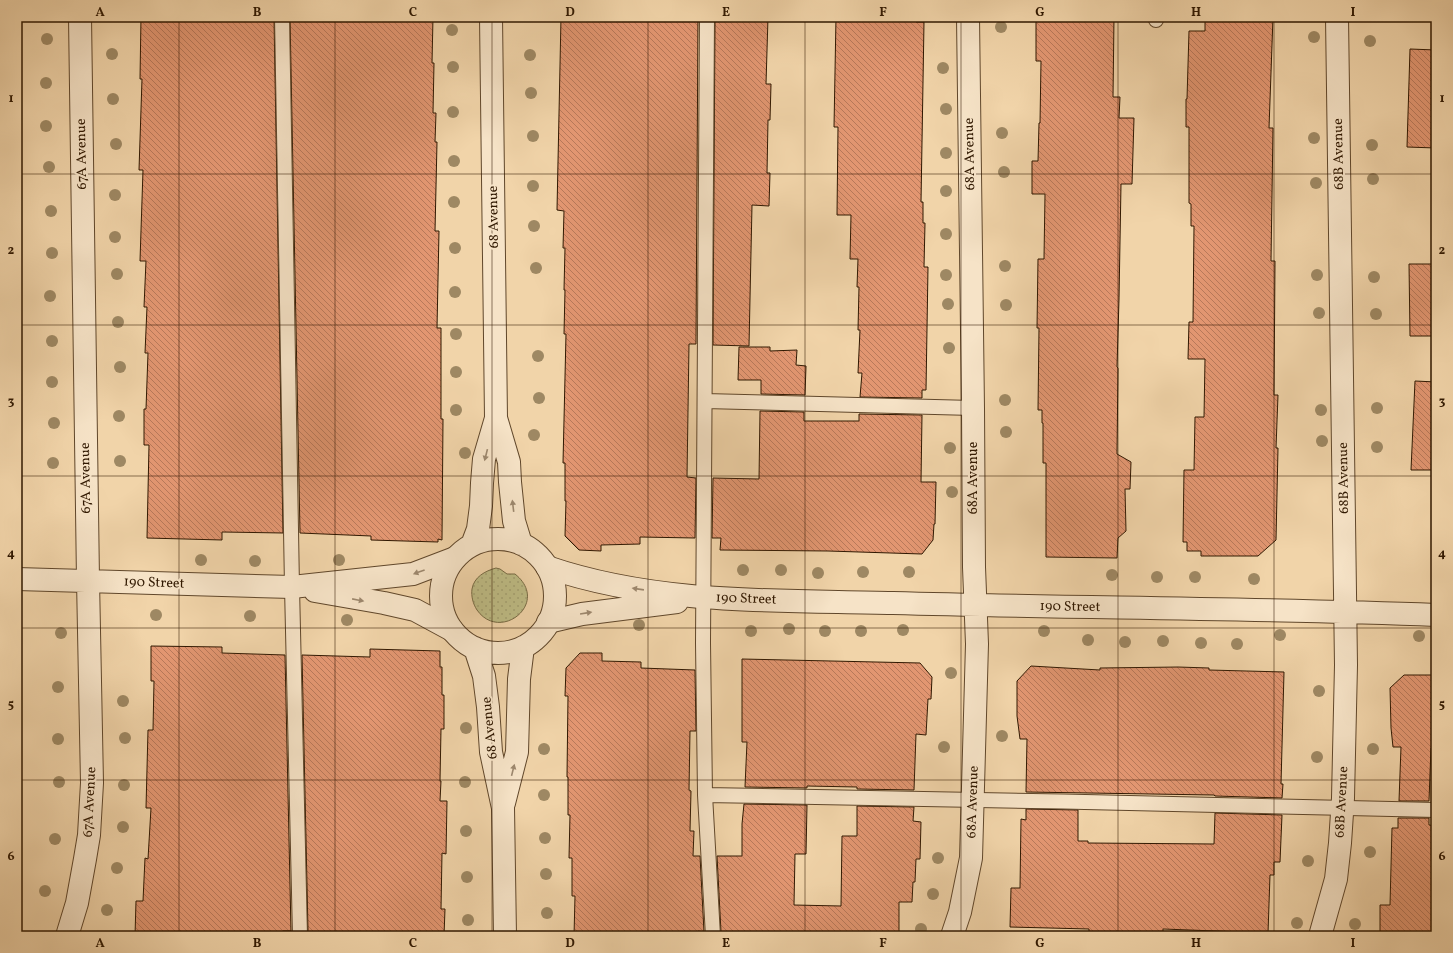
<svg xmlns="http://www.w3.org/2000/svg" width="1453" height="953" font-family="Vollkorn,serif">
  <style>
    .garden { fill: url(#garden-dots); stroke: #776a43 }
    .building { fill: url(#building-back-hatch); stroke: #301801 }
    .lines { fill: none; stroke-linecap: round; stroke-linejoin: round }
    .service-casing { stroke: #60472b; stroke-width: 16 }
    .minor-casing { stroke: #60472b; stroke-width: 24 }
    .tertiary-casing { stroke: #60472b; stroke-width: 24 }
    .service { stroke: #f6e3c7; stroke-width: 14 }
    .minor { stroke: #f6e3c7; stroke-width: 22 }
    .tertiary { stroke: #f6e3c7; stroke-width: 22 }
    .tree { fill: #9e8863 }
    .oneway { fill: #9d886e }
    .grid { fill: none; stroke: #301801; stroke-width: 1; stroke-opacity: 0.55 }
    .labels { text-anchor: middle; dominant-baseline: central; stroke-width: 4; stroke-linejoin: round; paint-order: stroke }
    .street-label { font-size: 14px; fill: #301801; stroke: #f6e3c7 }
    .neatline { fill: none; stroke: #301801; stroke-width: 1.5 }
    .grid-label { font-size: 13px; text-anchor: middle; font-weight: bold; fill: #301801 }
  </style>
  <defs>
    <pattern id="garden-dots" width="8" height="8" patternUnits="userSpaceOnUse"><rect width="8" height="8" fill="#bebc85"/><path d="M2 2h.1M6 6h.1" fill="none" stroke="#a4a171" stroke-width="1.8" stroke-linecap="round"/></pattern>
    <pattern id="building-back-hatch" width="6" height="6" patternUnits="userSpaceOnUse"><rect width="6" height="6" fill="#e29671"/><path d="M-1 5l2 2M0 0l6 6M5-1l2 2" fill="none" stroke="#b8795a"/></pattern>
  </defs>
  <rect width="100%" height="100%" fill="#f1d4a9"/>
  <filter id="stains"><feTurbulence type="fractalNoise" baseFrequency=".005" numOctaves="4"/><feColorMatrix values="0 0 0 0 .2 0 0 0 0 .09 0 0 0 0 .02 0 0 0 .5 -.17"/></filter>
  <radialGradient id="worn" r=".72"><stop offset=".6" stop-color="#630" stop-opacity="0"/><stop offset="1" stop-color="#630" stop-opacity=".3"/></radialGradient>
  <path class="garden" d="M496,568L500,569L507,574H515C551,603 500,643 477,610C473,604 471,596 472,589C474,577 485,571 496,568Z"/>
  <path class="building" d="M141,17H274L283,533L222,532V540L147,538L149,445H144V409H146L148,353H145L147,307H144L146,261H140L143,170H139L142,79H140Z
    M290,17H433L432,63H434L433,113H436L435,142H437L435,231H439L437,328H441V419H443L442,540L438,539V542L371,540V536L300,533Z
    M561,17H698L696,344H689L687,477L696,478L695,538L640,537V544L601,545V551L579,550L565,536L566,501H565V463H563L566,334H564L565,290H564L565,248H563L564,211L557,210Z
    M715,17H768L766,84H771L770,120H768L767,173H770L769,206L752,205L749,346L713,345Z
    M836,17H916V22H924L921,202H923V223H925L924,267H928L926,390H922V398L860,397L862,373H858L860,330H858L859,287H857L858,259H850L851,215H837L838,127H834Z
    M1036,17H1114L1113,97H1120L1119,118H1134L1132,184H1121L1119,299L1117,367L1118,368L1117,454L1131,462L1130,489H1125L1126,531L1118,538L1117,558L1046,557V463H1043V423H1042V410H1038L1039,328H1037L1038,259H1044L1045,194H1032V161H1038L1039,123H1040L1041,61H1036Z
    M1205,17H1273L1269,128H1273L1271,261H1275L1274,395H1278L1276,448H1278L1276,540L1258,556H1201V551H1187V542H1183L1184,470H1194L1195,417H1204L1205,359H1188L1189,322H1193L1194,226H1191V204L1189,203V127H1186V99H1187L1189,31H1205Z
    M1410,49L1436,50V148L1407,147Z
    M1409,264H1436V336H1410Z
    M739,347H770V351L797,350L796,365L806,366L805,395L761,394V380H738Z
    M1415,381L1436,382V470H1411Z
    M760,411L804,412V421H859V414L922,415L921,482H936L935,524H934L933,540L922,554L828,551L720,550L721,538H712L713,478L759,479Z
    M151,646L222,647V653L285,655L291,931H283V933L208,932V936H135L136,901H143L145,858L148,859L151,808H146L148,730H153L154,681H151Z
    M370,649L440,651V667H442V695H444V729H441L440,781H441L440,801H447L446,854L442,853L441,909H445L444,936H378L308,932L302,655L370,657Z
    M580,653H602V661L641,662V668L695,670L696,731H690L689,790L691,791L690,831H694L693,856H700L704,932L698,931V936H574L575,896H572V858H569L570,815H568V777H567L568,696H565L566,668Z
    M742,659L920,663L932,677L931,699H928L926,735L916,734L914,790L857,789V787L807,786V788L745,787L747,742H742Z
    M1031,666L1100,670V668L1178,667L1209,668V670L1284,672L1281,784H1283L1282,798L1215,796L1214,795L1026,792L1027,739H1020L1017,716V681Z
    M1404,675H1436V748H1431L1429,801H1399L1401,747H1393L1391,728L1390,688Z
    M744,804L807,805L806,854H795L794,905L841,906L842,836H857V806L914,807L913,821L921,822L920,859H916L915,882H913L912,902H899V936H756V932H721L717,856H742V824Z
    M1026,809L1078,810V841H1088V843L1214,844L1215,813L1282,815L1280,862H1274V875H1270L1268,933L1163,929V936H1089V929L1010,927L1011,888H1020L1021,819L1026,820Z
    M1398,818H1429V825L1436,826V936H1380V905H1390L1392,828H1398Z"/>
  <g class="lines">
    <defs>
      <path id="service" d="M282,17L292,587L300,936
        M707,17L703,643L705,795L713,936
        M1156,17V20
        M705,401L973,408
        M705,795C949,799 1192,804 1436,810"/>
      <path id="minor" d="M547,567C658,605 777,600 893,603C1074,608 1255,608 1436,615
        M17,579L292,587L413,574L455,558
        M315,591L384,603L415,610L452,630
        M548,622L582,614L677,602
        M67,936L77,903L85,859L89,835L92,783L88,580L80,17
        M952,936L960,912L971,858L977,644L974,567L973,408L968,17
        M1320,936L1336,879L1340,843L1343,798L1346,665L1337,17"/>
      <path id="tertiary" d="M491,17L496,418L509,462L510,482L514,521L521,544
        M441 596a57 57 0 1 1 114 0a57 57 0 1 1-114 0Z
        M472,545L478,529L481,506L482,483L484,459L496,418
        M475,648L484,676L488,707L491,752L503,808L505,936
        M504,803L517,752L519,679L523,647"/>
    </defs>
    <use href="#service" class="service-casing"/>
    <use href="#minor" class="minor-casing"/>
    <use href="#tertiary" class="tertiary-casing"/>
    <use href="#service" class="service"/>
    <use href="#minor" class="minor"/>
    <use href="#tertiary" class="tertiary"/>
  </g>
  <g class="tree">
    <circle cx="1001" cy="27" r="6"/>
    <circle cx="452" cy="30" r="6"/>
    <circle cx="1314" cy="37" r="6"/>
    <circle cx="47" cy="39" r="6"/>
    <circle cx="1370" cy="41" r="6"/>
    <circle cx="112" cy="54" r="6"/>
    <circle cx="530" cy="55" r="6"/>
    <circle cx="453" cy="67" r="6"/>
    <circle cx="943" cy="68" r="6"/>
    <circle cx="46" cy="83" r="6"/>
    <circle cx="531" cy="93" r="6"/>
    <circle cx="113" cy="99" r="6"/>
    <circle cx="946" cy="109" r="6"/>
    <circle cx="453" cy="112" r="6"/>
    <circle cx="46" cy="126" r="6"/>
    <circle cx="1002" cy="133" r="6"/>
    <circle cx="533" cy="136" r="6"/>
    <circle cx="1314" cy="138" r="6"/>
    <circle cx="116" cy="144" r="6"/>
    <circle cx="1372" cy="145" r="6"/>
    <circle cx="946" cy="153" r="6"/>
    <circle cx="454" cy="161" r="6"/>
    <circle cx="49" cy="167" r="6"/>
    <circle cx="1004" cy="172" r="6"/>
    <circle cx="1373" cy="179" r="6"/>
    <circle cx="1316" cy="183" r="6"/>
    <circle cx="533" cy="186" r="6"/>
    <circle cx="946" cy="191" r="6"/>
    <circle cx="115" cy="195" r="6"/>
    <circle cx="454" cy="202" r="6"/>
    <circle cx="51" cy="211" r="6"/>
    <circle cx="534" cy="226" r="6"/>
    <circle cx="946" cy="234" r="6"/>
    <circle cx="115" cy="237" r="6"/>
    <circle cx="455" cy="248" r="6"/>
    <circle cx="52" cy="253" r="6"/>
    <circle cx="1005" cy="266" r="6"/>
    <circle cx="536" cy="268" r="6"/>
    <circle cx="117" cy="274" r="6"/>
    <circle cx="946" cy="275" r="6"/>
    <circle cx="1317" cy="275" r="6"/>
    <circle cx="1374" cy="277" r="6"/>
    <circle cx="455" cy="292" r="6"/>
    <circle cx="50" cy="296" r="6"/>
    <circle cx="948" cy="304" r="6"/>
    <circle cx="1006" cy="305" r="6"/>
    <circle cx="1319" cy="313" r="6"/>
    <circle cx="1376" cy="314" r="6"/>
    <circle cx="118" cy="322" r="6"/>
    <circle cx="456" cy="334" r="6"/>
    <circle cx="52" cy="341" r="6"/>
    <circle cx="949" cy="348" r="6"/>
    <circle cx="538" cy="356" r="6"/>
    <circle cx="120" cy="367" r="6"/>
    <circle cx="456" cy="372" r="6"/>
    <circle cx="52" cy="382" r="6"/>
    <circle cx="539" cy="398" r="6"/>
    <circle cx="1005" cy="400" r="6"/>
    <circle cx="1377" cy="408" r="6"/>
    <circle cx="456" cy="410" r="6"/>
    <circle cx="1321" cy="410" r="6"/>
    <circle cx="119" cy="416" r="6"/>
    <circle cx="54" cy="423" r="6"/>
    <circle cx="1006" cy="432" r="6"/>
    <circle cx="534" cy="435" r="6"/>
    <circle cx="1322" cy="441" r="6"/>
    <circle cx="1377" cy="447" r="6"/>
    <circle cx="950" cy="448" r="6"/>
    <circle cx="465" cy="453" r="6"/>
    <circle cx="120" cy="461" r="6"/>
    <circle cx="53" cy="463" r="6"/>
    <circle cx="952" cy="492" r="6"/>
    <circle cx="201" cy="560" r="6"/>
    <circle cx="339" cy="560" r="6"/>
    <circle cx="255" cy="561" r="6"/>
    <circle cx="743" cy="570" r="6"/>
    <circle cx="781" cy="570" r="6"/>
    <circle cx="863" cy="572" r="6"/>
    <circle cx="909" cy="572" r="6"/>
    <circle cx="818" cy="573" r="6"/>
    <circle cx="1112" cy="575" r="6"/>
    <circle cx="1157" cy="577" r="6"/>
    <circle cx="1195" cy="577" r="6"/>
    <circle cx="1254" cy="579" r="6"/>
    <circle cx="156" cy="615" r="6"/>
    <circle cx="250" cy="616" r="6"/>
    <circle cx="347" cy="620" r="6"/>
    <circle cx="639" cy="625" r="6"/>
    <circle cx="789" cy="629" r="6"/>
    <circle cx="903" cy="630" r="6"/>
    <circle cx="751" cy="631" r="6"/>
    <circle cx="825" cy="631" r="6"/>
    <circle cx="861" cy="631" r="6"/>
    <circle cx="1044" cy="631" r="6"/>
    <circle cx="61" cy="633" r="6"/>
    <circle cx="1280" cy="635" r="6"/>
    <circle cx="1419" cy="636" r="6"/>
    <circle cx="1088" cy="640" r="6"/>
    <circle cx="1163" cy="641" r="6"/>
    <circle cx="1125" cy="642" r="6"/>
    <circle cx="1201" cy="643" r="6"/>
    <circle cx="1237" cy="644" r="6"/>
    <circle cx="951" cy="673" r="6"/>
    <circle cx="58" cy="687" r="6"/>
    <circle cx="1319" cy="691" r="6"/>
    <circle cx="123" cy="701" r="6"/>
    <circle cx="466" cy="728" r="6"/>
    <circle cx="1002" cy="736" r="6"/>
    <circle cx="125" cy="738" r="6"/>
    <circle cx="58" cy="739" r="6"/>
    <circle cx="944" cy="747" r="6"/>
    <circle cx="544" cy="749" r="6"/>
    <circle cx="1373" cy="749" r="6"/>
    <circle cx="1317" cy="757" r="6"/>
    <circle cx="59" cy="782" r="6"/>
    <circle cx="465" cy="782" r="6"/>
    <circle cx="124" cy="785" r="6"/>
    <circle cx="544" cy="795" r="6"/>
    <circle cx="123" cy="827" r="6"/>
    <circle cx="466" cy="831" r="6"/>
    <circle cx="545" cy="838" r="6"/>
    <circle cx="55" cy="839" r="6"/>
    <circle cx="1370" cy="852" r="6"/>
    <circle cx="938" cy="858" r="6"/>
    <circle cx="1308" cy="861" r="6"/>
    <circle cx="117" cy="868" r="6"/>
    <circle cx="546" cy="874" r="6"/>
    <circle cx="467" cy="877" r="6"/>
    <circle cx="45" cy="891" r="6"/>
    <circle cx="933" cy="894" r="6"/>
    <circle cx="107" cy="910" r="6"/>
    <circle cx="547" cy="913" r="6"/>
    <circle cx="468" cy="920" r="6"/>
    <circle cx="1297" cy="923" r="6"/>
    <circle cx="1355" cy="924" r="6"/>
    <circle cx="921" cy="929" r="6"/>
  </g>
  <defs><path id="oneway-solid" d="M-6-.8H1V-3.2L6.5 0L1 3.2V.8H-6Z"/></defs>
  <g class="oneway">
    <use href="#oneway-solid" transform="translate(486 455) rotate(104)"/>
    <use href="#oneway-solid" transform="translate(513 506) rotate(-97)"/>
    <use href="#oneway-solid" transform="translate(419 572) rotate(160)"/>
    <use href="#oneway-solid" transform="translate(638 589) rotate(-172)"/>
    <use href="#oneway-solid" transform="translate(358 600) rotate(11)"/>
    <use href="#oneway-solid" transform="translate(586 613) rotate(-9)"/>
    <use href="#oneway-solid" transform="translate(513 770) rotate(-76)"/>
  </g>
  <path class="grid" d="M179,17V936M335,17V936M492,17V936M648,17V936M805,17V936M961,17V936M1118,17V936M1274,17V936M17,174H1436M17,325H1436M17,476H1436M17,628H1436M17,780H1436"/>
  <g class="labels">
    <g class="street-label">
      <text transform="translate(82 154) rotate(-91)">67A Avenue</text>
      <text transform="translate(970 154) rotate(-91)">68A Avenue</text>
      <text transform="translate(1339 154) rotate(-91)">68B Avenue</text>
      <text transform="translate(494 217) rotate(-91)">68 Avenue</text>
      <text transform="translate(86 478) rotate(-91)">67A Avenue</text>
      <text transform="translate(973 478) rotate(-90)">68A Avenue</text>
      <text transform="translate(1344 478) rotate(-91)">68B Avenue</text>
      <text transform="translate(154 583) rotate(2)">190 Street</text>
      <text transform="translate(746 599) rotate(2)">190 Street</text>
      <text transform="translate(1070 607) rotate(1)">190 Street</text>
      <text transform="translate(490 728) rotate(-96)">68 Avenue</text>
      <text transform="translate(90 802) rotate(-87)">67A Avenue</text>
      <text transform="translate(973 802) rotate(-88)">68A Avenue</text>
      <text transform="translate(1342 802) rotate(-87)">68B Avenue</text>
    </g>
  </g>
  <rect width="1453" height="953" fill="none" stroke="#f1d4a9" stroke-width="44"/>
  <rect x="22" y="22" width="1409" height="909" class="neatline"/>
  <g class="grid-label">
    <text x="100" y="16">A</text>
    <text x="257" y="16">B</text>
    <text x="413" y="16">C</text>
    <text x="570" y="16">D</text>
    <text x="726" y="16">E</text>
    <text x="883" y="16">F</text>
    <text x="1040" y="16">G</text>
    <text x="1196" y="16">H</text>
    <text x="1353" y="16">I</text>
    <text x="11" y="102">1</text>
    <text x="1442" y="102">1</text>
    <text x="11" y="254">2</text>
    <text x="1442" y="254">2</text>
    <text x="11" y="405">3</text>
    <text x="1442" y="405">3</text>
    <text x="11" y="557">4</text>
    <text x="1442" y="557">4</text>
    <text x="11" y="708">5</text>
    <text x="1442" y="708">5</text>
    <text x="11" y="860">6</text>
    <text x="1442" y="860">6</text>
    <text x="100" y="947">A</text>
    <text x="257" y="947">B</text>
    <text x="413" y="947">C</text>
    <text x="570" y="947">D</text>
    <text x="726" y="947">E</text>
    <text x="883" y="947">F</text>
    <text x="1040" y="947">G</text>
    <text x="1196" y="947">H</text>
    <text x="1353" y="947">I</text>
  </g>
  <rect width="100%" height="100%" filter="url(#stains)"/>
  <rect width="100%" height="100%" fill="url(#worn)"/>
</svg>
